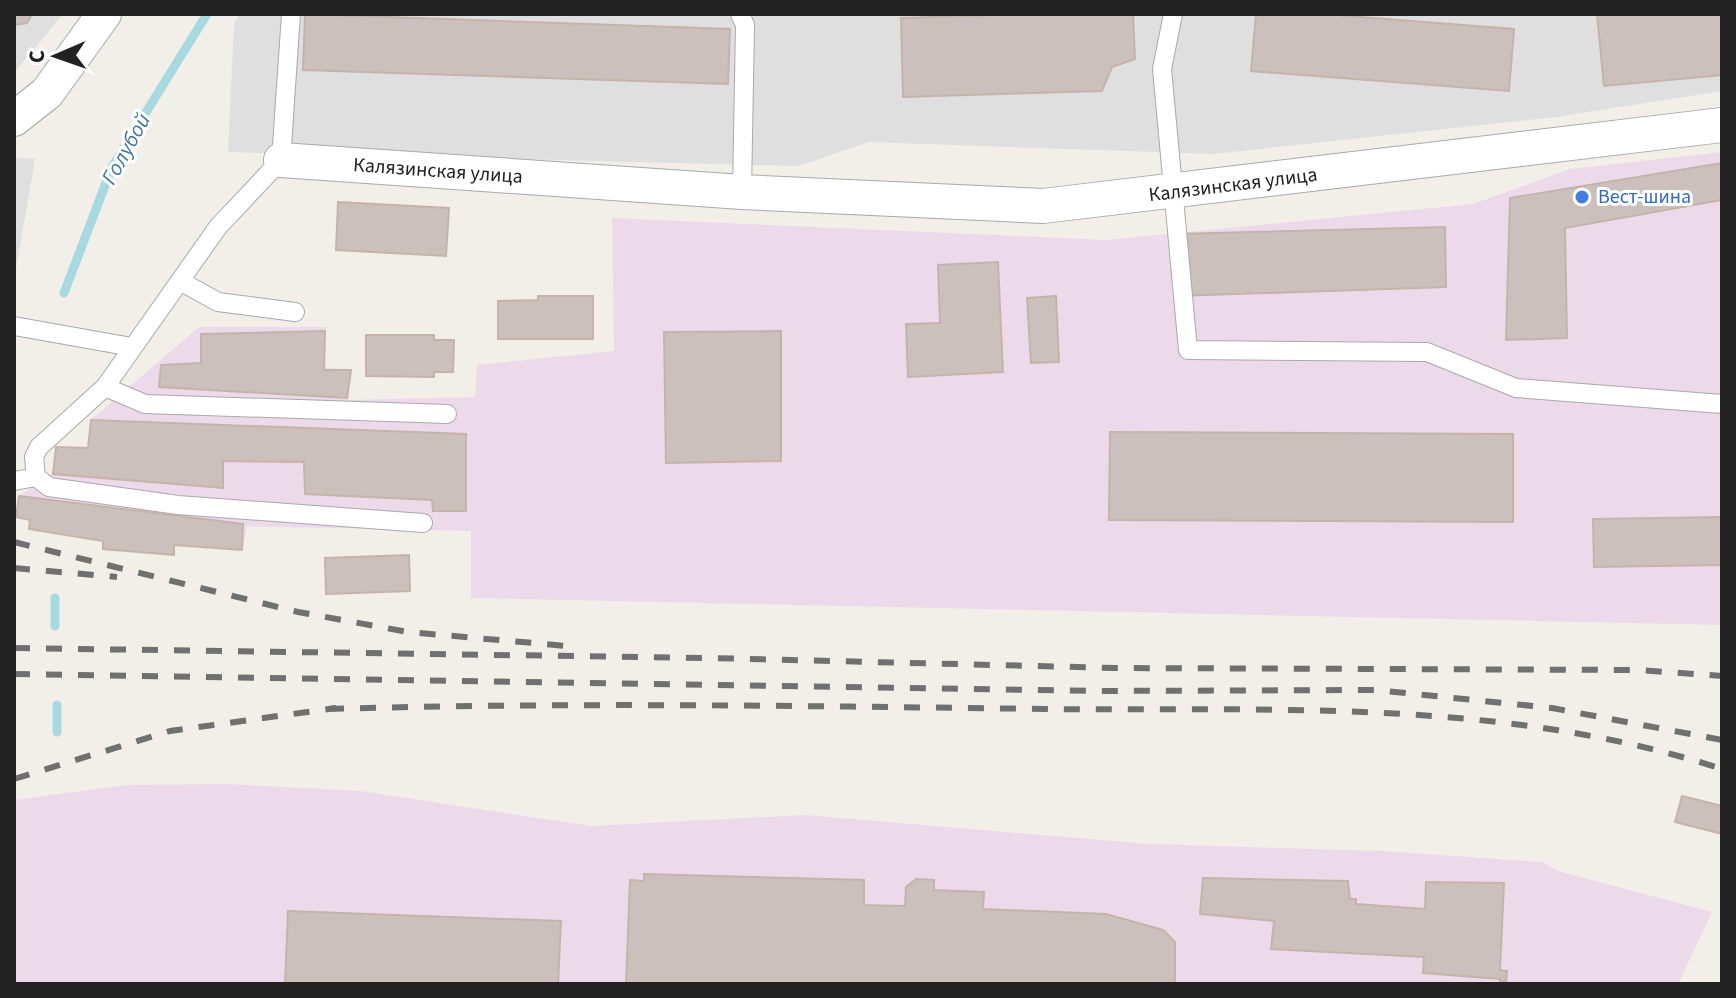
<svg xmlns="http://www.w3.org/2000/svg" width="1736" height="998" font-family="'Source Sans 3',sans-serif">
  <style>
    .residential { fill: #e0dfdf }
    .industrial { fill: #ecdaea }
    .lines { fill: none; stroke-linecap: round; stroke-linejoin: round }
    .stream { stroke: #a7d9e1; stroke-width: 9 }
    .building { fill: #cbc0bb; stroke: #c5b3aa; stroke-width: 2 }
    .service-casing { stroke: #a9a9a9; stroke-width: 20 }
    .minor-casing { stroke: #a9a9a9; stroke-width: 36 }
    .service { stroke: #fff; stroke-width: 18 }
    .minor { stroke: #fff; stroke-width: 34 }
    .rail { stroke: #707070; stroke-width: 6; stroke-dasharray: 16 16; stroke-linecap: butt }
    .shop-dot { fill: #3f7fe0; stroke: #fff; stroke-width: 3 }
    .labels { text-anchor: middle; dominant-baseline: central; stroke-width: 6; stroke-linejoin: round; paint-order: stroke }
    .street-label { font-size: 20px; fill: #222; stroke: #fff }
    .shop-label { font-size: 20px; fill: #366cbe; stroke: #fff; text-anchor: start }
    .water-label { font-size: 22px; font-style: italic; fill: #40779f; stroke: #fff }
  </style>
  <rect width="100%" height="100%" fill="#f2eee8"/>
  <path class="residential" d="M14,14H63L14,73Z
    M239,14H1722V91L1556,117L1213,154L869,142L799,166L228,152L234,24Z
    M14,158L35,159L14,281Z"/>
  <path class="industrial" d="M1722,152V625L471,598V531L247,526L242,550L174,545V555L103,549V541L29,529L30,520L16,517L19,496L52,474L56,447L88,448L91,420L199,327H326L324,368L350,369L349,400L475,397L477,365L614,351L612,218L1106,240L1473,204L1570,169Z
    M227,784L360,791L591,826L805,815L1149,844L1382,851L1542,862L1558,871L1712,912L1678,984H14V800L126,785Z"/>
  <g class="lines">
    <path class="stream" d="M64,293L112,167L207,14
      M55,598V626
      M57,705V732"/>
  </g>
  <path class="building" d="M14,14H32L27,23L14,25Z
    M305,14L730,29L728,84L303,70Z
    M1024,14H1133L1135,59L1112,67L1102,91L903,97L901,18Z
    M1256,14H1322L1514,29L1509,91L1251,71Z
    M1597,14H1722V75L1604,86Z
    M1722,163V200L1565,228L1567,338L1506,340L1510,198Z
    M338,202L449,208L446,256L336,250Z
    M1445,227L1446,287L1178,296L1176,234Z
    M998,262L1003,372L908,377L906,324L940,323L938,265Z
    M538,296H593V339H498V301L538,300Z
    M1056,296L1059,362L1031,363L1027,298Z
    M325,331L324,370H351L347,398L159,387L161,365L201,363V334Z
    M781,331V461L666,463L664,332Z
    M366,335H434V340H454L453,372H434V377L366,376Z
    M91,420L466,434V511H433L432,500L305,494L304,462L223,461V488L53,474L56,447L88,448Z
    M1110,432L1513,434V522L1109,520Z
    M19,496L243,524L242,550L174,545V555L103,549V541L29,529L30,520L16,517Z
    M1722,517V565L1594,567L1593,519Z
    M409,555L410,591L326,594L325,558Z
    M1682,796L1722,806V834L1675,822Z
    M644,874L864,880V905L905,906L906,887L916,879L934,880V890L984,892L983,909L1106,914L1163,930L1175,942V984H626L630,880L644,881Z
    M1203,878L1348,881L1350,899H1356V904L1425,909L1426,882L1504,883L1500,970L1507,971L1506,982H1500V979L1423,973L1424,957L1271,949L1274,921L1200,914Z
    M288,911L561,921L558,984H285Z"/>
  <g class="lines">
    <defs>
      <path id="service" d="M291,14L281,160L218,227L105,387L39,447L34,457L36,477L49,487L178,505L423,523
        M740,14L745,25L742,192
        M1173,14L1162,69L1188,350L1427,352L1516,388L1722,404
        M180,281L218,302L295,312
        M14,326L132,347
        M105,387L145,404L447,414
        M14,481L36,477"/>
      <path id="minor" d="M14,119L47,93L104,14
        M281,160L742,192L1043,206L1722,125"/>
    </defs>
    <use href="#service" class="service-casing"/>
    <use href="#minor" class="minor-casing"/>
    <use href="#service" class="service"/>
    <use href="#minor" class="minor"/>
    <path class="rail" d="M14,542L298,612L408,632L567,646
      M14,568L117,577
      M14,648L709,658L1116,668L1638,670L1722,676
      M14,674L1096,691L1376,690L1552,708L1722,740
      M328,709C567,702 806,706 1045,709C1272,711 1504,698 1722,769
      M14,779L170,731L336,708"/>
  </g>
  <circle class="shop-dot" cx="1582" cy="197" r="8"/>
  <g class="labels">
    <g class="street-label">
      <text transform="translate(438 171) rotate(4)">Калязинская улица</text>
      <text transform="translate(1233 185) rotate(-7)">Калязинская улица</text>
    </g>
    <g class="shop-label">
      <text x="1598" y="197">Вест-шина</text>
    </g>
    <g class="water-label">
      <text transform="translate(126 149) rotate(-61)">Голубой</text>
    </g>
  </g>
  <rect width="1736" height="998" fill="none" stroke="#222222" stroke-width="32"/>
  <g transform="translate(56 56) rotate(268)" stroke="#ffffff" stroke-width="6" paint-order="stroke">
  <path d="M0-6L14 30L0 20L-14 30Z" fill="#222222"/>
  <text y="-12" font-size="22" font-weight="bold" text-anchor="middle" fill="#222222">С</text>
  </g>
</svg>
